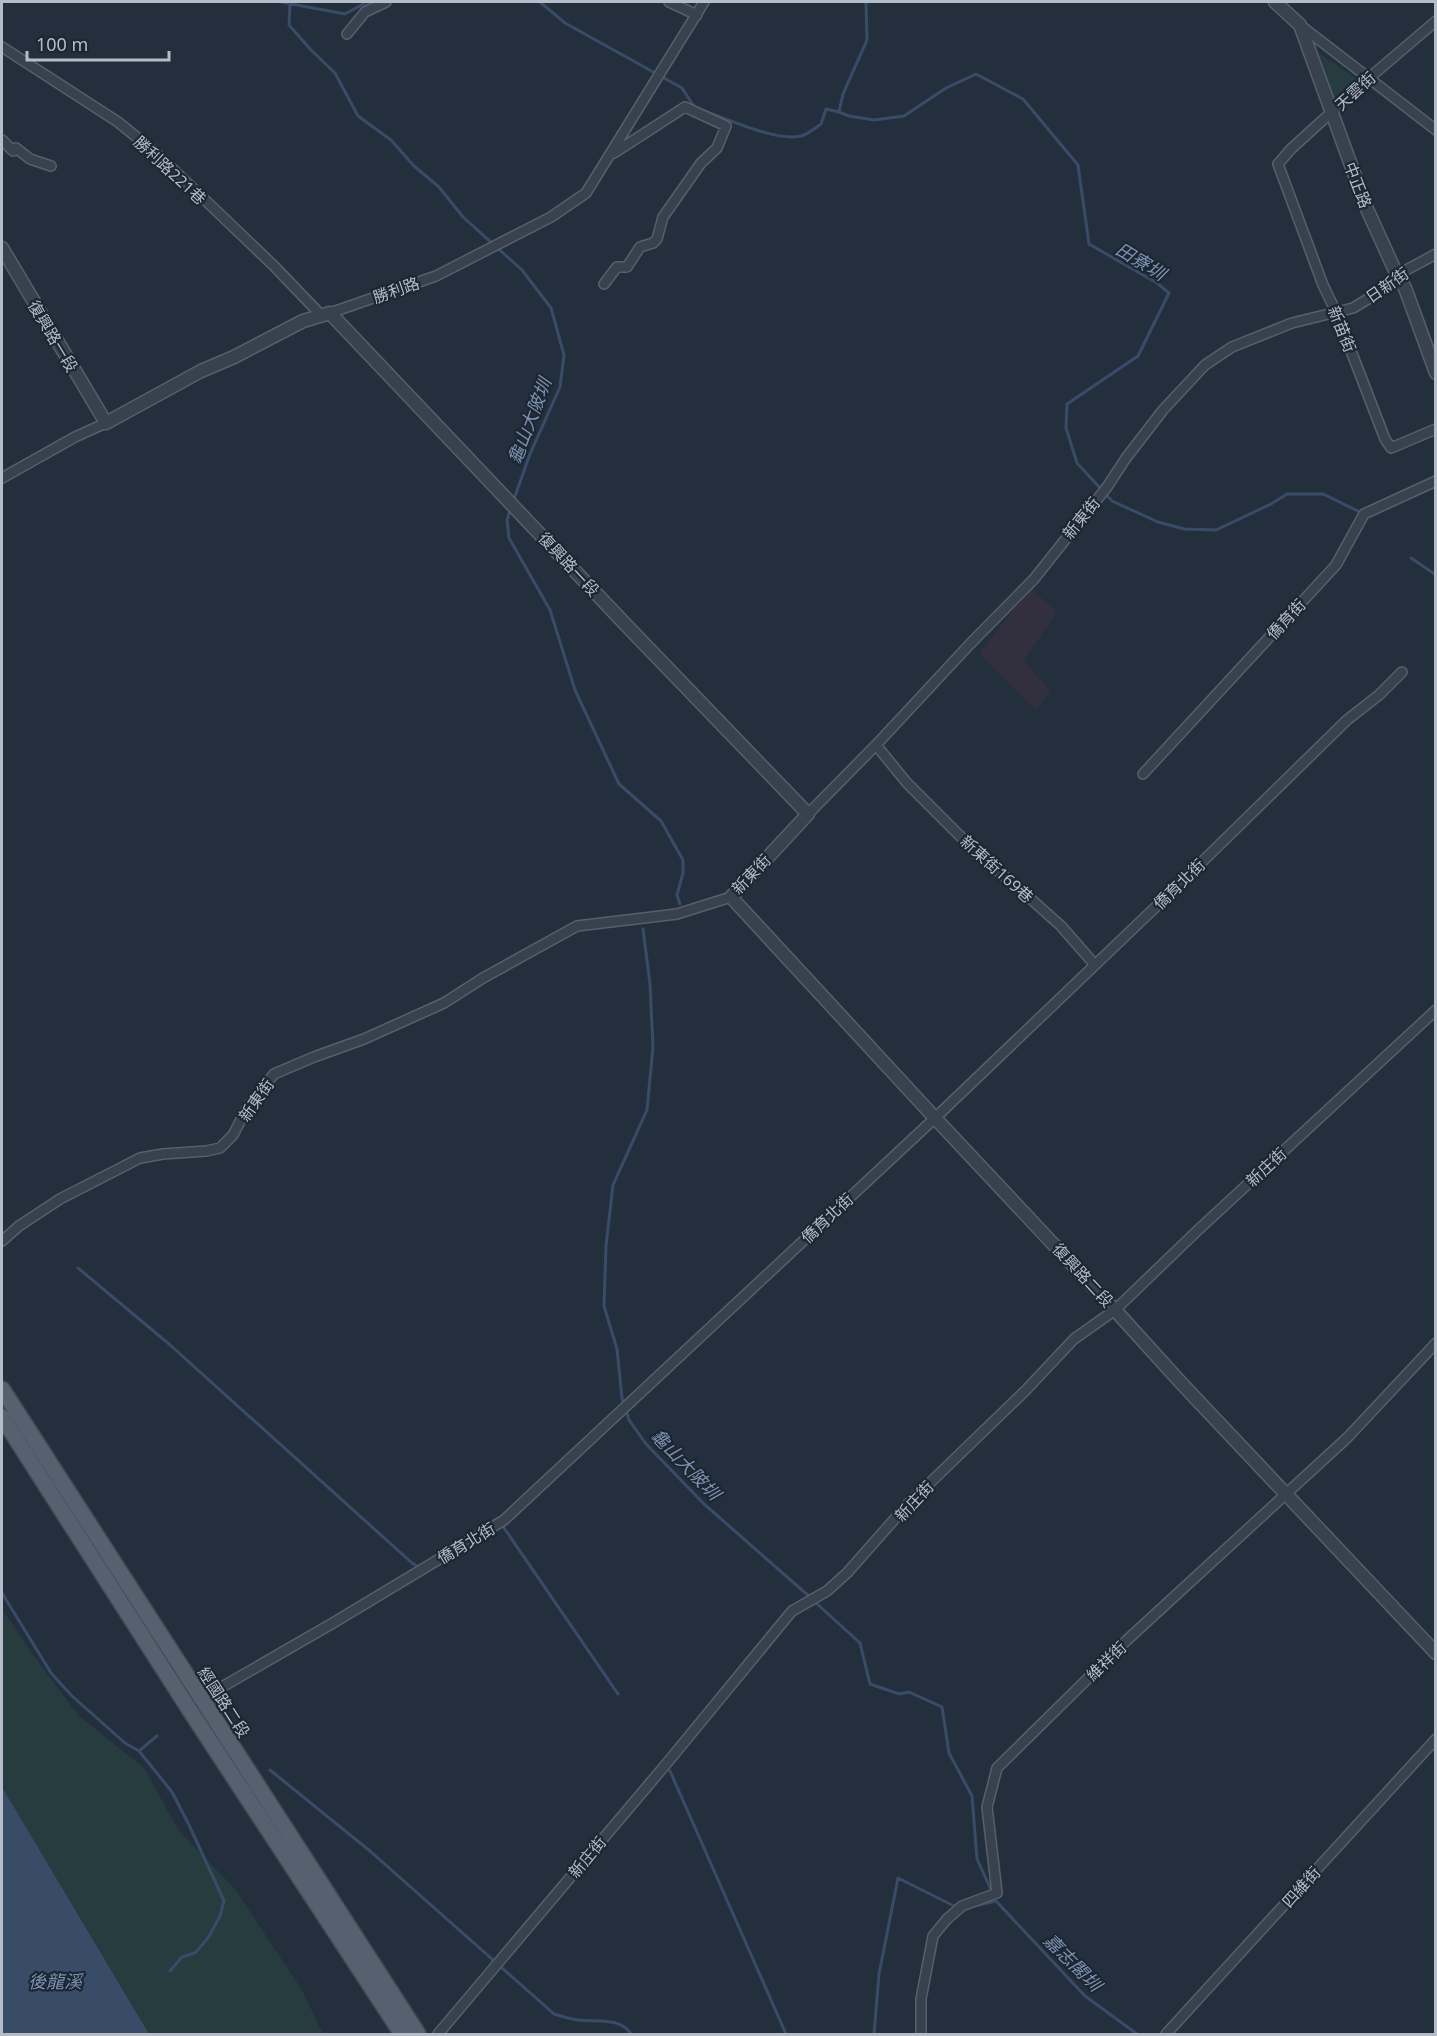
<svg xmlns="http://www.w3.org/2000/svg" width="1437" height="2036" font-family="'Noto Sans','Noto Sans TC',sans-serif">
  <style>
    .medical { fill: #32303f }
    .green { fill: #263c3f }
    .water { fill: #394c67 }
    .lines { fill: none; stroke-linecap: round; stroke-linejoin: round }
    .stream { stroke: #394c67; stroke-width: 3 }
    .minor-casing { stroke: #565f6c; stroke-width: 12 }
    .tertiary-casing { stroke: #565f6c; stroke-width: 15 }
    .primary-casing { stroke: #414a57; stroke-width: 18 }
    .minor { stroke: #38414e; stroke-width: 9 }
    .tertiary { stroke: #38414e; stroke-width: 12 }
    .primary { stroke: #56606e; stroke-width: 15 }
    .labels { text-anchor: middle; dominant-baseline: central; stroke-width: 4.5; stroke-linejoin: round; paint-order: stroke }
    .street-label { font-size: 16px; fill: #b4bcc9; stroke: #1d2633 }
    .water-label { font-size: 18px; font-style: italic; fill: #7c92b1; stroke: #1d2633 }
  </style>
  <rect width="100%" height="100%" fill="#242f3e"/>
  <path class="medical" d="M1030,588L1057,612L1023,661L1051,691L1036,709L980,653Z"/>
  <path class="green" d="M1309,47L1357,79L1332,103Z
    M2,1609L33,1655L78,1715L144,1768L179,1831L235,1889L302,1990L323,2034H149L2,1787Z"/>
  <path class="water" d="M2,1787L149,2034H2Z"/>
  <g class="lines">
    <path class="stream" d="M281,2L345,14L367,2
      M540,2L565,23L682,88L695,108
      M866,2L867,40L843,94L839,112L849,116L874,120L904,116L946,88L976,74L1023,99L1078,165L1089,244L1157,283L1169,293L1138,356L1067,404L1066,428L1077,463L1112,501L1158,522L1184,529L1216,530L1271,504L1287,494H1323L1360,512
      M290,3L289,25L311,50L335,73L358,116L391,140L414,166L439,187L463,217L522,270L551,308L564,355L560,387L530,454L513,502
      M701,110C726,118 776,142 801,136C808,134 815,128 821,124L826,109L839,112
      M511,508L507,520L509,538L550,610L575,690L619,784L661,821L683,860V873L677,895L680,904
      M1411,558L1436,575
      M643,929L650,984L653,1047L647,1110L613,1185L606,1246L604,1306L617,1349L622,1398L629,1420L646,1444L704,1504L810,1597
      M78,1268L169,1344L412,1563L420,1568
      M502,1525L618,1694
      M2,1593L51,1673L72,1696L125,1743L139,1751L172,1792L189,1825L224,1901L220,1916L208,1938L195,1953L182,1957L170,1971
      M815,1602L860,1643L870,1684L899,1694L909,1692L942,1707L949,1753L972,1796L977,1859L996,1901L1085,1996L1137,2034
      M139,1751L157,1736
      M270,1770L370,1851L554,2014C562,2016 570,2019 578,2020C596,2022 620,2017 631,2034
      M670,1771L786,2034
      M965,1908L996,1901
      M874,2034L879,1974L898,1878L956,1907"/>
    <defs>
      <path id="minor" d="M669,2L697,15
        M1436,21L1369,78L1291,149L1278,164L1323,285L1336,312L1385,439L1391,448L1436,429
        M1300,25L1436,130
        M347,34L365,12L386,2
        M2,47L118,122L156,153L274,266L321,315
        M2,140L13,151L16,148L30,159L51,166
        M604,284L617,267H627L640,247L653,243L657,239L663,217L701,163L717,148L726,126L685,107L614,153
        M330,313L436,276L551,217L586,193L704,2
        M2,478L75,437L106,423
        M876,745L907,783L964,840L966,845L1014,884L1061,926L1095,965
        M1143,774L1336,565L1364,514L1436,481
        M808,814L876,745L970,644L1034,579L1107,487L1126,458L1163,410L1205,365L1232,347L1292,323L1353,308L1378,293L1397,275L1436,254
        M2,1241L19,1226L60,1199L140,1158L163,1154L206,1151L220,1148L233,1135L247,1108L274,1074L314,1057L364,1039L444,1003L483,978L577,926L677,914L731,897
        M201,1699L333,1623L504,1520L935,1118L1163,900L1347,720L1379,695L1402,672
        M438,2034L667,1763L792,1611L827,1591L847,1573L907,1505L1026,1390L1074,1339L1115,1310L1197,1231L1436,1010
        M921,2034V1999L933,1936L947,1919L962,1906L997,1893L987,1807L997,1768L1127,1640L1347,1438L1436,1343
        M1166,2034L1436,1739"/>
      <path id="tertiary" d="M1275,2L1300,25L1367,209L1397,275L1405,288L1436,373
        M2,248L106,423L201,371L234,357L303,321L330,313L627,626L808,814L731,897L935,1118L1115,1310L1183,1385L1436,1653"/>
      <path id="primary" d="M2,1389L418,2034
        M2,1417L189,1709L402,2034"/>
    </defs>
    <use href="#minor" class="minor-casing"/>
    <use href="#tertiary" class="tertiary-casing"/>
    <use href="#primary" class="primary-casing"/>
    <use href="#minor" class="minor"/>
    <use href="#tertiary" class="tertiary"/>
    <use href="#primary" class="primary"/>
  </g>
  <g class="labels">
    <g class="street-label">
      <text transform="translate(1355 91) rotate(-42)">天雲街</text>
      <text transform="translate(170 170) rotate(43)">勝利路221巷</text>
      <text transform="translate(1358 185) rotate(69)">中正路</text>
      <text transform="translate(1387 285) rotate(-35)">日新街</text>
      <text transform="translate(396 290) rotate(-19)">勝利路</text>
      <text transform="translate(1342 329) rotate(68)">新苗街</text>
      <text transform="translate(53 336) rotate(59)">復興路一段</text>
      <text transform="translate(1081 518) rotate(-51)">新東街</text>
      <text transform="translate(569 564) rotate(47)">復興路一段</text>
      <text transform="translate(1286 619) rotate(-47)">僑育街</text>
      <text transform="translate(997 869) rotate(42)">新東街169巷</text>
      <text transform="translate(751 874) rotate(-46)">新東街</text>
      <text transform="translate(1179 884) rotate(-44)">僑育北街</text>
      <text transform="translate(256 1100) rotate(-55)">新東街</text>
      <text transform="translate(1266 1167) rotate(-43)">新庄街</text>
      <text transform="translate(827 1218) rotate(-43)">僑育北街</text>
      <text transform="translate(1083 1275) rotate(47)">復興路二段</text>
      <text transform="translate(914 1501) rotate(-47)">新庄街</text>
      <text transform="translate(466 1543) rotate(-31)">僑育北街</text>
      <text transform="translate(1106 1661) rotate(-44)">維祥街</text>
      <text transform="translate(224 1702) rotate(57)">經國路二段</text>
      <text transform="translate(587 1857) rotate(-50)">新庄街</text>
      <text transform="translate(1301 1887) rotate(-48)">四維街</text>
    </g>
    <g class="water-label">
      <text transform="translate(1141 261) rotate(31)">田寮圳</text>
      <text transform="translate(529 421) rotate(-69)">龜山大陂圳</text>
      <text transform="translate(686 1464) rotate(46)">龜山大陂圳</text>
      <text transform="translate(1073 1962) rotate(45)">嘉志閣圳</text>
      <text x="55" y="1981">後龍溪</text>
    </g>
  </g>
  <rect width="1437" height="2036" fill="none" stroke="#b4bcc9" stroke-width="6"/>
  <path d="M27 51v9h142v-9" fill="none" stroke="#b4bcc9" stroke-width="3"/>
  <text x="36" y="51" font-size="18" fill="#b4bcc9" stroke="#1d2633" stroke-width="4.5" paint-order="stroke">100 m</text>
</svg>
